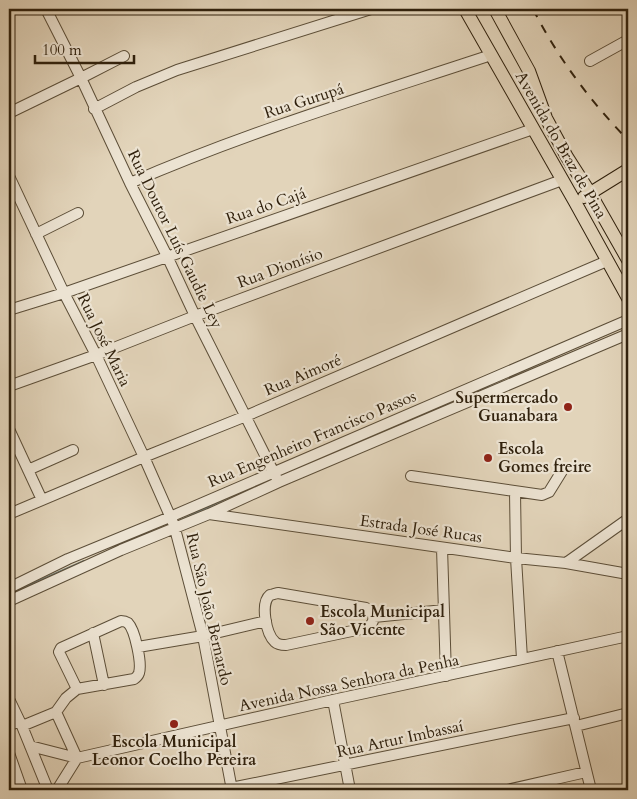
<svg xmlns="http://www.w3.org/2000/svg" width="637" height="799" font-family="Cardo,serif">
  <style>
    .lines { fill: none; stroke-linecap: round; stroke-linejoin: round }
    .stream { stroke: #6e7a74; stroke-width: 2 }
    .minor-casing { stroke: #5c4e38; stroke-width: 12 }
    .major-casing { stroke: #30210d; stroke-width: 14 }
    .minor { stroke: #ece3d2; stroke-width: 10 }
    .major { stroke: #e2d4ba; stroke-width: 12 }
    .rail { stroke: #30210d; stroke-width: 2; stroke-dasharray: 9 9; stroke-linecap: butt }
    .poi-dot { fill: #8f2418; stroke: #ece3d2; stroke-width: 2 }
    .labels { text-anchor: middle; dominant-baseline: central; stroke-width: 4.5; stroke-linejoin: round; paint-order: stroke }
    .street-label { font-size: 16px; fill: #30210d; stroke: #ece3d2 }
    .poi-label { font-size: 16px; font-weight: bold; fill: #30210d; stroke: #ece3d2; text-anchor: start }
  </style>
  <rect width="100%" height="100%" fill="#e2d4ba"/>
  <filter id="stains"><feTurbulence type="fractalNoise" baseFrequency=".004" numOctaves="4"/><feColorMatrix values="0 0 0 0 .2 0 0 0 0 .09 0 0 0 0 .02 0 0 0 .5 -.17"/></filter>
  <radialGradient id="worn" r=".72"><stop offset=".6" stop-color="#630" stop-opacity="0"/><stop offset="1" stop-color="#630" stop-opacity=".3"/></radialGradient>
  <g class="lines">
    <path class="stream" d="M279,476L488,386
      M179,521L244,490
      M9,594L84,561"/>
    <defs>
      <path id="minor" d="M46,9L81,78L130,183L167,256L195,316L276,477
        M590,61L628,40
        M94,109L136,87L177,70L371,9
        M9,113L81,78L124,56
        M9,176L64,293L96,355L144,457L174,525L203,636L232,790
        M130,183C247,132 370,95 491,55
        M36,234L78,213
        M9,310L64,293L533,129
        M9,386L96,355L195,316L562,180
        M9,429L42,500
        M28,470L73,450
        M411,476L542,495L549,492L562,471
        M515,492L516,558L522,659
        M9,514L144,457L246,416L607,261
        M209,514L516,558L566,563L628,574
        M442,548L446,676
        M566,563L628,519
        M9,588L68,559L170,517L628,320
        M278,593L366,608C376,612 376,623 366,628L286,645C282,645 278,645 275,642C266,634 260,603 270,595C271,595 277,593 278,593Z
        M9,601L121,550L209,514L279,482L628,334
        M374,617L444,610
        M93,633L104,685
        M138,647L203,636L266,621
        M557,651L591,790
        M9,699L22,726L48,790
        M333,700L350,790
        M56,712L77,758
        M9,725L19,722
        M22,726L56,712L66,698L77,689L134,679C137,677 138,676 139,673C142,663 135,630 128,623C125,621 124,621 121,621L61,648L59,652L77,689
        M576,726L628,713
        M30,746L77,758L333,700L628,636
        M9,753L22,790
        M231,788L574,718
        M57,790L77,758
        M507,790L586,772"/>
      <path id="major" d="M465,9L575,202L628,298
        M495,9L529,71L546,118L567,157L590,193L628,260
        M584,197L626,171L628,170"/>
    </defs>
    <use href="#minor" class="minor-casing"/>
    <use href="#major" class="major-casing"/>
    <use href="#minor" class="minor"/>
    <use href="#major" class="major"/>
    <path class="rail" d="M533,9C558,58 590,101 628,140"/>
  </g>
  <g class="poi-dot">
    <circle cx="568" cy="407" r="5"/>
    <circle cx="488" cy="458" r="5"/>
    <circle cx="310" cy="621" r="5"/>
    <circle cx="174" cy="724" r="5"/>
  </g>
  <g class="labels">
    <g class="street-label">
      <text transform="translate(304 101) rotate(-18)">Rua Gurupá</text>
      <text transform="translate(561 145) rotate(60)">Avenida do Braz de Pina</text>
      <text transform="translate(266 206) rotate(-19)">Rua do Cajá</text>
      <text transform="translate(175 239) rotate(64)">Rua Doutor Luís Gaudie Ley</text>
      <text transform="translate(280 268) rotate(-20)">Rua Dionísio</text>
      <text transform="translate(104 340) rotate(64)">Rua José Maria</text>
      <text transform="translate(303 375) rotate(-23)">Rua Aimoré</text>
      <text transform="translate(312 439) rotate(-23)">Rua Engenheiro Francisco Passos</text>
      <text transform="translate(421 529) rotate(8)">Estrada José Rucas</text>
      <text transform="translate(209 609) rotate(77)">Rua São João Bernardo</text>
      <text transform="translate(349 683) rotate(-12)">Avenida Nossa Senhora da Penha</text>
      <text transform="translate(400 739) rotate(-12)">Rua Artur Imbassaí</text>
    </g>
    <g class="poi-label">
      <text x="558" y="398" text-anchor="end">Supermercado<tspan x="558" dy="18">Guanabara</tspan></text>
      <text x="498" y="449">Escola<tspan x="498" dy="18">Gomes freire</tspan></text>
      <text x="320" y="612">Escola Municipal<tspan x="320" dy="18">São Vicente</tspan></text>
      <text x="174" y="742" text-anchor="middle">Escola Municipal<tspan x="174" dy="18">Leonor Coelho Pereira</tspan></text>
    </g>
  </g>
  <rect width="637" height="799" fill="none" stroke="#e2d4ba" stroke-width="30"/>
  <rect x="10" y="10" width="617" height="779" fill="none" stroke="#30210d" stroke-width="2.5"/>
  <rect x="15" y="15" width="607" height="769" fill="none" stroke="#30210d"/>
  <path d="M35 55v8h99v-8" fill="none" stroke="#30210d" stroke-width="2.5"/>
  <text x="42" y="55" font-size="15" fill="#30210d" stroke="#ece3d2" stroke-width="4" paint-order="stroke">100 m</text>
  <rect width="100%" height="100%" filter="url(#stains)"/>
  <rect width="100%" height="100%" fill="url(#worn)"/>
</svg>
